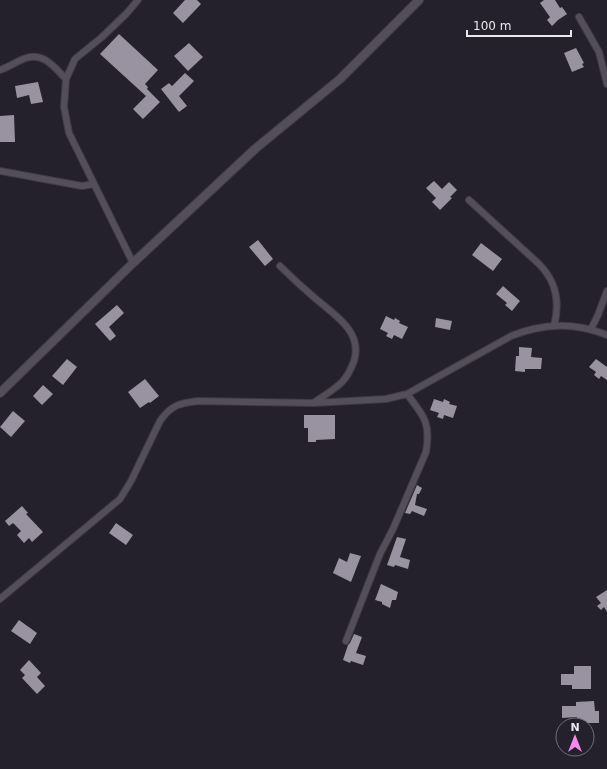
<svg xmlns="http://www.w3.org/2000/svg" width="607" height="769" font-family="'DejaVu Sans',sans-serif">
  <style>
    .building { fill: #9892a1 }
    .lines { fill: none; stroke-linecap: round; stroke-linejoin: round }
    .minor-casing { stroke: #3f3b44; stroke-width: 8 }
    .tertiary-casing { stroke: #3f3b44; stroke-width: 10 }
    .minor { stroke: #544e5b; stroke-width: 6 }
    .tertiary { stroke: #544e5b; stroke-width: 8 }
  </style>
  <rect width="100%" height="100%" fill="#25212c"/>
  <path class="building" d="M185,0H197L201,4L183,23L173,13Z
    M544,0H555L560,8L562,7L567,14L558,20L552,26L547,20L550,17L540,3Z
    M119,34L158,70L145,84L148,87L147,89L160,102L143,119L133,109L146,96L100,54Z
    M189,43L203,57L188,71L174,56Z
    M576,48L584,63L582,64L584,67L572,72L564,53Z
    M185,73L194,81L179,96L187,106L179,112L161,89L169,83L172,86Z
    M38,82L43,102L31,104L29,95L17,98L15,86Z
    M14,115L15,142H0V116Z
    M434,181L442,189L449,182L457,190L450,197L452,198L440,210L432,202L436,198L426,188Z
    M258,240L273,259L265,266L249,247Z
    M481,243L502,259L493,271L472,255Z
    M503,286L520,301L512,311L505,305L507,303L496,294Z
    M117,305L124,313L109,327L116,336L110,341L95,324Z
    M386,316L394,320L395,318L400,321L399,323L408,327L402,339L394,335L392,339L386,336L388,333L380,329Z
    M436,318L452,321L450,330L435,327Z
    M519,347L532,348L531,357L542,358L541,369H525V372L515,371L516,356H519Z
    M67,359L77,367L63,385L52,376Z
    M596,359L607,367V380L601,376L599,379L594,375L596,372L589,367Z
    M145,379L159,396L150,403L149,402L140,408L128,392Z
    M43,385L53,394L42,405L33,396Z
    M434,399L443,402L444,399L450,402L449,404L457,406L453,418L444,415L443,419L437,417L439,413L430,410Z
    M13,411L25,421L11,437L0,427Z
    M304,415H335V439L316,440V442H308V428H304Z
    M417,485L422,488L419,494H417L415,505L427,509L424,516L412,511L410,514L405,513Z
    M22,506L28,513L26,514L43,532L32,542L29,538L24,543L17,535L21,531L13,523L9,526L5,521Z
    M116,523L133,535L126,545L109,533Z
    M397,537L406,539L400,557L410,560L408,569L395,565L394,567L387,565Z
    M350,553L361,556L351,582L333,573L339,558L347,562Z
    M381,584L398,592L396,600H392L390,608L382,604V602L375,600Z
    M607,590V612L604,607L601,610L597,606L601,603L596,597Z
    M19,620L37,633L30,644L11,631Z
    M354,634L362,637L356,653L366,656L363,665L351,661L350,663L343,660L348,645L350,643Z
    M29,660L41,673L37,677L45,686L37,694L22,678L25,675L20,670Z
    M574,666H591V689H572V685H561V674H574Z
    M594,701L595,711H599V723H577V717L562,718V706H576V702Z"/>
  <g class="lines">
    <defs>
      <path id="minor" d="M579,17L599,52L607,84
        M0,70C9,67 17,61 26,58C44,52 55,68 66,79
        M0,171L71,184L82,186L94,184
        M469,200L539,264C556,281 560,303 554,326
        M133,263L69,133L64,107L66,79L75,59L102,37L126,14L138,0
        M280,266C291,277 303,288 316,299C335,315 363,332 354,361C351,369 348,376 342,382C334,390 323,396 315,402
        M591,329L598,315L607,291
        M0,599L120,499L131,481L160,421C171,405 180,403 198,401L314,403L386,399L407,394L511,336C544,323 574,322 607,335
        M346,641L380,554L393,529L426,452C431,423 424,416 407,394"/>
      <path id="tertiary" d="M0,393L133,263L255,149L340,79L419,0"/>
    </defs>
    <use href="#minor" class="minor-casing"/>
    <use href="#tertiary" class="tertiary-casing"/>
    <use href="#minor" class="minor"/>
    <use href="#tertiary" class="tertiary"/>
  </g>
  <g transform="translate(575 737)"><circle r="19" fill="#25212c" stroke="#74707a"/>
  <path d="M0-3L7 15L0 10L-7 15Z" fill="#f788eb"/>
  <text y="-6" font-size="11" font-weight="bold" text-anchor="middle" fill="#eae7ef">N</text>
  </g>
  <path d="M467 30v6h104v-6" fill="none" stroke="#eae7ef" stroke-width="2"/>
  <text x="473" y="30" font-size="12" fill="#eae7ef" stroke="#25212c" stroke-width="3" paint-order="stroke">100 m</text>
</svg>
